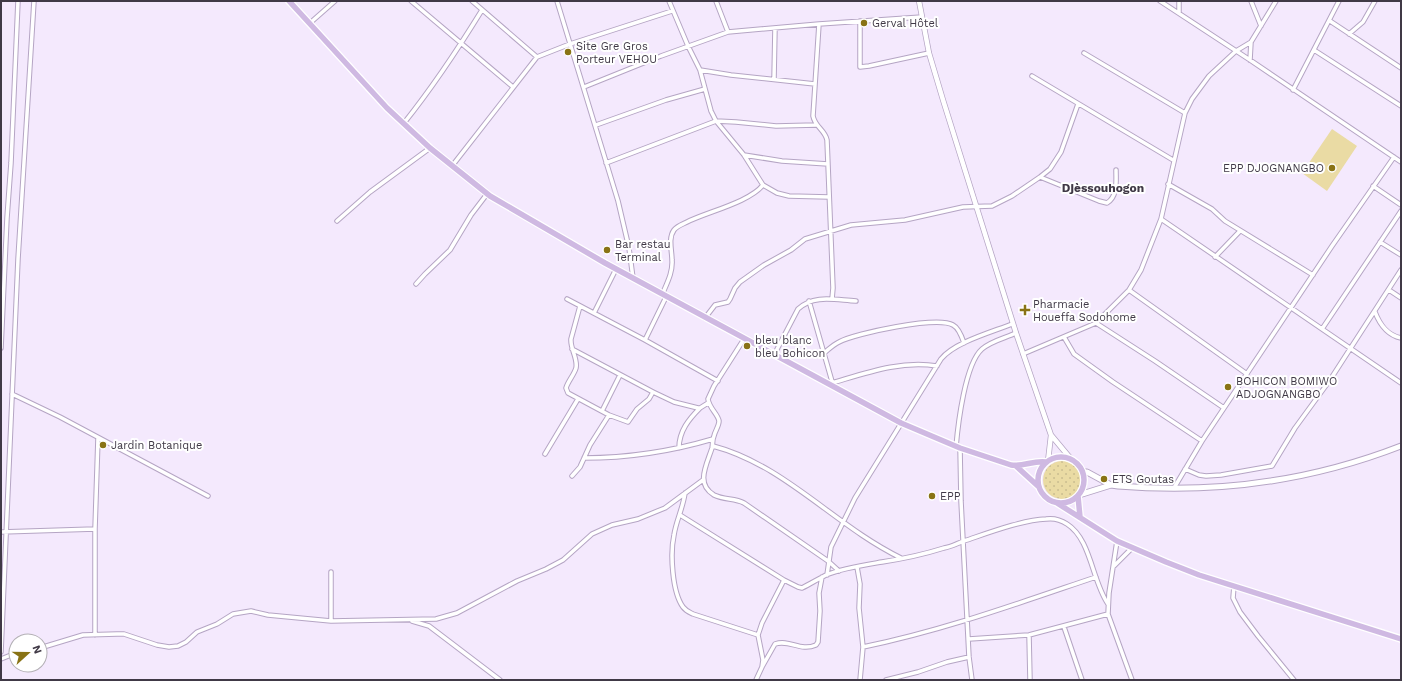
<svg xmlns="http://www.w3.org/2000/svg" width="1402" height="681" font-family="'Work Sans',sans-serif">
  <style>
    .grass { fill: url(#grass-dots) }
    .pitch { fill: #eadba4 }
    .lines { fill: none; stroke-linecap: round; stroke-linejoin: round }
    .minor-casing { stroke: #b5a5c4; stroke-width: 5.5 }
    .tertiary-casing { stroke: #b5a5c4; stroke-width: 6 }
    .secondary-casing { stroke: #b5a5c4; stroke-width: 7 }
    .primary-casing { stroke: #fff; stroke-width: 8 }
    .minor { stroke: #fff; stroke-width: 3.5 }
    .tertiary { stroke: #fff; stroke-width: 4.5 }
    .secondary { stroke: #fff; stroke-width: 5 }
    .primary { stroke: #cfb9e2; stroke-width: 5.5 }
    .poi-dot { fill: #897315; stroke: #fff; stroke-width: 1.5 }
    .labels { text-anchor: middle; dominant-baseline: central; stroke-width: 4; stroke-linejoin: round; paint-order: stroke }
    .poi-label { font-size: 11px; fill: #403946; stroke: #fff; text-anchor: start }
    .neighbourhood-label { font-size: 12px; font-weight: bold; fill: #403946; stroke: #fff }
  </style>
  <defs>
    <pattern id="grass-dots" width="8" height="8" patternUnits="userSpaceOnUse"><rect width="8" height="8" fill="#eadba4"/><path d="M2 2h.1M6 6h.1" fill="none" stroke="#cabd8f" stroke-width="1.8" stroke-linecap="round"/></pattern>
  </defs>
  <rect width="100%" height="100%" fill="#f4e9fd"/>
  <path class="grass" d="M1043 480a19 19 0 1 1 38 0a19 19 0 1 1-38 0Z"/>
  <path class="pitch" d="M1332,129L1357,146L1327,191L1302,173Z"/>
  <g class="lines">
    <defs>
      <path id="minor" d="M411,1L513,87
        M472,1L537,57
        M557,1L618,201L629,248L633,278
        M669,1L688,46L700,70L711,111L716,121L744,155L763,185L777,193L789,196L829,197
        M716,1L728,32
        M1160,1L1250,60L1401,162
        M1251,1L1261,26
        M1179,13V1
        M860,21V67L869,66L929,53
        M1330,21L1401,68
        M310,23L335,1
        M819,24L813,116C815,127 825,130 827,140L833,288L832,299
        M1349,34L1363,22L1375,1
        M1314,50L1401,106
        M1084,53L1185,113
        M1250,60L1251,42
        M700,70L731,75L815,84
        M1032,76L1173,160
        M774,79L775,28
        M584,87L661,56L728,32L819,24L922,17
        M1293,90L1339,1
        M404,123C432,88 458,49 482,10
        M596,125L666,100L705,89
        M744,155L782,161L828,164
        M606,163L716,121L736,122L776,126L816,125
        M452,166L537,57L570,44L672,11
        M1040,177L1099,201L1107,203C1118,196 1116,181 1116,170
        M1168,184L1212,209L1225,221L1313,275
        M1373,186L1401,205
        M1161,219L1401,383
        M337,221L370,192L430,148
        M1380,242L1401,255
        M1215,257L1240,231
        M416,284L425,274L450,250L471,215L487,194
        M1129,290L1247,374
        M1389,290L1401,298
        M662,295C667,283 673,272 672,260C672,251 668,238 674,230C677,226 683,224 687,222C707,212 750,202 763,185
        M567,299L645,340L718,381
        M809,301L833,385
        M580,306L571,339C570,349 578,358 576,368C574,375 568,381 566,388L568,393L609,415L628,422L637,409L649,399L653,392
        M1375,312C1380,325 1387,335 1401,338
        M594,313L616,269
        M705,318L715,305L728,302L730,299L735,288L740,282L764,265L791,250L805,239L851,225L905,220L963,207L992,206L1012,196L1040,177L1050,169L1061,152L1078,104
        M1096,323L1155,361L1224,408
        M1322,329L1401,211
        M1064,337L1074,354L1113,382L1202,441
        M744,339L714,386L708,399C709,408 718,414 719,421C719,426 715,431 714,436C712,440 713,444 712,448C707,464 695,484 714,495C724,500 735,498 744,503L828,561L839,571
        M645,340L666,297
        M1,348L7,218L11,163L18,1
        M572,349L653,392L674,402L698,408H700L708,403
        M824,353C829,349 833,345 839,342C856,333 937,316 953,325C959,328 962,337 964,343
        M1023,354L1096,323L1129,290L1141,270L1161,219L1185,113L1192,99L1209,76L1236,51L1251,42L1276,1
        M774,355L798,309C814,294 835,300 856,301
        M832,383C866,373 901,360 937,366
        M12,394L60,417L208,496
        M602,411L620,375
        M713,446C785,465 835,526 901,558
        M956,447C958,424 965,364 982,349C991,341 1005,338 1016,333
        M679,448C679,431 689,419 700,408
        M960,448L961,501L969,657L972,680
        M545,454L578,399
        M584,458C630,458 669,452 713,439
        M1185,469L1199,475L1206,476L1221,475L1272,466L1295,428L1330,380L1401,270
        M572,476L580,467L590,445L609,415
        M1174,488L1202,441L1332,246L1394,157
        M685,493C683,508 676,521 674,535C670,553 672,592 683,607C686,611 689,612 693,614L758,635
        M680,515L784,580L798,587L802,588C810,584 818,579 826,575C843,568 864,565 882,562C902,559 925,554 944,548C951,547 958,543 964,541C988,533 1022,520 1046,519C1053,518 1061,520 1067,524C1091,539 1092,581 1108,604
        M1,532L95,529
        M1117,541L1109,593L1108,614L1132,680
        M1114,566L1132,548
        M857,567L860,584L859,608L863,647L860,680
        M331,572V621
        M827,575L831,547L855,498L941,359C955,342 992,332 1012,324
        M1234,586L1233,598L1240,612L1258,636L1294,680
        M412,621L429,626L500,680
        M1064,627L1082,680
        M95,635V529L98,438
        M1029,635L1030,680
        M969,639L1029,635L1108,614
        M863,647C942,631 1019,603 1096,577
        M40,648L83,635L117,634H124L157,645L169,647L178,646L186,642L197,632L217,624L233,614L251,611L268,615L331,621L436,619L457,613L517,581L546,569L563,560L592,534L612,525L638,519L665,508L703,480
        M1,652L18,259L34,1
        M1,659L16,653
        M762,667L775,644C790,639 800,652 816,645L818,642L820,611L819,593L822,577
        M756,680L762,667L763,660L758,635L762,623L784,580
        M886,680L918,672L947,662L969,657"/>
      <path id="tertiary" d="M919,1L929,53L943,100L1016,333L1051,435L1071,459
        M1048,461L1051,435"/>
      <path id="secondary" d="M1083,472H1087L1111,485L1118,486C1214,494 1311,481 1401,446
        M1079,495L1111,485"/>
      <path id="primary" d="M289,1L387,108L430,148L490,196L605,263L901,423L960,448L1011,465C1023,467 1034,460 1046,462
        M1038 480a23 23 0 1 1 46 0a23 23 0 1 1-46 0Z
        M1016,466L1039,487
        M1078,496L1080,517
        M1057,503L1117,541L1166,562L1199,575L1401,639"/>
    </defs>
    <use href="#minor" class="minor-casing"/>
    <use href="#tertiary" class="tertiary-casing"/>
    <use href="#secondary" class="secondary-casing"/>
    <use href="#primary" class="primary-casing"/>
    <use href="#minor" class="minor"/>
    <use href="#tertiary" class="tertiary"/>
    <use href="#secondary" class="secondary"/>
    <use href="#primary" class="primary"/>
  </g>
  <g class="poi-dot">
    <circle cx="864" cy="23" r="4"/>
    <circle cx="568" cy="52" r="4"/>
    <circle cx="1332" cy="168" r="4"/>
    <circle cx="607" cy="250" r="4"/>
    <path d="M1023 304h4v4h4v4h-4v4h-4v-4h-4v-4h4z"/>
    <circle cx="747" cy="346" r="4"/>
    <circle cx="1228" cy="387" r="4"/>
    <circle cx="103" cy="445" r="4"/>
    <circle cx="1104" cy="479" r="4"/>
    <circle cx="932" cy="496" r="4"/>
  </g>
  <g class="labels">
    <g class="poi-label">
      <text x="872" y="23">Gerval Hôtel</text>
      <text x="576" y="46">Site Gre Gros<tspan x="576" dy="13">Porteur VEHOU</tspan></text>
      <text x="1324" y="168" text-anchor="end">EPP DJOGNANGBO</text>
      <text x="615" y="244">Bar restau<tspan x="615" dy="13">Terminal</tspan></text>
      <text x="1033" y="304">Pharmacie<tspan x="1033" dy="13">Houeffa Sodohome</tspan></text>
      <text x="755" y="340">bleu blanc<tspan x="755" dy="13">bleu Bohicon</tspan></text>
      <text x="1236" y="381">BOHICON BOMIWO<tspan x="1236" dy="13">ADJOGNANGBO</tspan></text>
      <text x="111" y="445">Jardin Botanique</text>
      <text x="1112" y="479">ETS Goutas</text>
      <text x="940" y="496">EPP</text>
    </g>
    <g class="neighbourhood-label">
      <text x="1103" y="188">Djèssouhogon</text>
    </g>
  </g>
  <rect width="1402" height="681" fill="none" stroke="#403946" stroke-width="4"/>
  <g transform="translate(28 653) rotate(69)"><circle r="19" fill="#ffffff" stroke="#b3b0b5"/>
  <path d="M0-3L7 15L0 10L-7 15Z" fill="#897315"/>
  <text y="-6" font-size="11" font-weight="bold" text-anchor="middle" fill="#403946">N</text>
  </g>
</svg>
